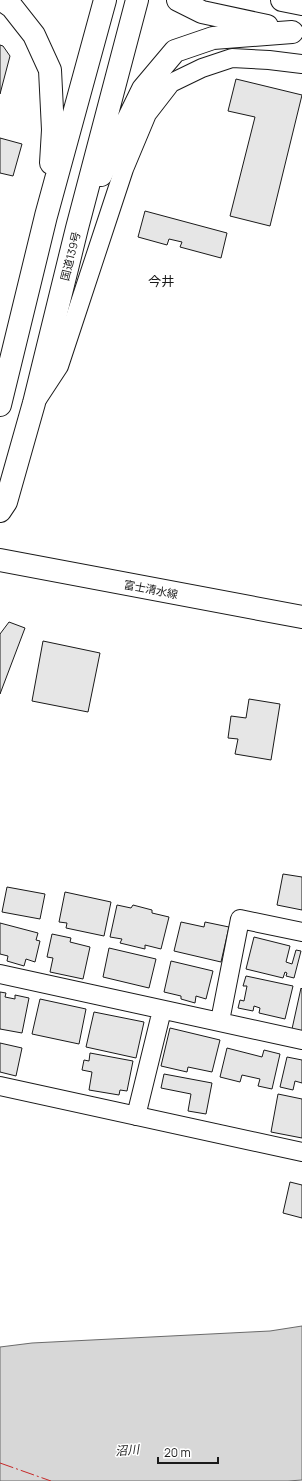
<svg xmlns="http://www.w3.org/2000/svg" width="302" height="1481" font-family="Manrope,'Noto Sans JP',sans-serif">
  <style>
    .water { fill: #d7d7d7; stroke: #6a6a6a }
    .building { fill: #e6e6e6; stroke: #1a1a1a }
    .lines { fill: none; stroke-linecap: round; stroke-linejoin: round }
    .minor-casing { stroke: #1a1a1a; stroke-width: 20 }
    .secondary-casing { stroke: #1a1a1a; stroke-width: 24 }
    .trunk-casing { stroke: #1a1a1a; stroke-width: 24 }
    .minor { stroke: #fff; stroke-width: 18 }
    .secondary { stroke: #fff; stroke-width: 22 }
    .trunk { stroke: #fff; stroke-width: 22 }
    .power { stroke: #c62828; stroke-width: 1; stroke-dasharray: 14 3 2 3; stroke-linecap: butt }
    .labels { text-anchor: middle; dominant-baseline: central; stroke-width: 3; stroke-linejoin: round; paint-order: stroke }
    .street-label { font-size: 11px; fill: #1a1a1a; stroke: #fff }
    .water-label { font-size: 12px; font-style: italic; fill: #1a1a1a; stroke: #fff }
    .quarter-label { font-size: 13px; fill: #1a1a1a; stroke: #fff }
  </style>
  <rect width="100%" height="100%" fill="#fff"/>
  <path class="water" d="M302,1326V1480L288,1481H0V1347L32,1343L270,1331Z"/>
  <path class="building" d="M0,45L3,46L10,56L0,94Z
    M236,79L302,95L270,226L230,216L255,117L228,111Z
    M0,138L22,144L13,176L0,173Z
    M145,211L227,233L221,258L180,247L182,242L169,239L167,245L138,237Z
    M9,622L25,628L0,694V634Z
    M43,641L100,653L88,712L32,701Z
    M249,699L280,704L271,760L235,754L238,739L228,738L231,716L246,718Z
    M283,874L302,877V910L277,905Z
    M7,887L45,894L40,919L2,912Z
    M65,892L111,902L104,936L66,928L67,923L59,922Z
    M117,905L131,908L133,905L152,910V913L169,917L161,949L145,945V949L120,943L122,939L110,937Z
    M181,922L204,927L205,922L229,927L221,962L174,951Z
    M0,923L38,933L36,940L40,941L35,962L26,959L24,966L7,961L8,956L0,954Z
    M52,934L71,938L70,942L90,947L83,979L50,972L53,958L47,957Z
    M254,937L290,946L286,962L292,964L296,950L301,951L294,978L286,976L287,973L285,972L283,978L246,969Z
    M109,948L156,959L149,988L103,977Z
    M171,961L213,971L206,999L196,996L195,1003L181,999V996L164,992Z
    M246,976L293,986L285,1019L259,1013L260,1008L254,1006L253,1011L238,1008L240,1000L244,1001L247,986H243Z
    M301,988L302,989V1031L292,1029Z
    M0,992L6,993L5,997L15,999V995L29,998L22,1033L0,1029Z
    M40,999L86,1009L79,1044L32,1034Z
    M94,1012L144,1022L136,1058L86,1047Z
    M170,1028L220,1040L212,1072L188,1067L187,1072L161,1066Z
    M0,1043L22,1048L16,1076L0,1072Z
    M227,1048L262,1057L264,1050L280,1054L272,1089L258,1086L260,1079L242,1075L240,1082L220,1077Z
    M90,1053L133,1061L127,1091L120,1090L119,1095L89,1090L92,1072L82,1070L84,1060L89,1061Z
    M287,1057L302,1060V1083L295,1081L293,1090L280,1087Z
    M164,1074L212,1083L206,1114L188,1111L191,1094L161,1088Z
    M278,1094L302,1099V1138L271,1132Z
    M290,1182L302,1185V1218L283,1213Z"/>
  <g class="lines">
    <defs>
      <path id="minor" d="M38,398L59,366L124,169L147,114L171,83L202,68L232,58L269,60L302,64
        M0,974L302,1040
        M220,1021L240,919L302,932
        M0,1086L302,1152
        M136,1116L162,1010"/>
      <path id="secondary" d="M0,560L302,617"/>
      <path id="trunk" d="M2,0L12,7L34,35L50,70L53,130L51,163
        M178,0L202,12L267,26
        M282,0L302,4
        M101,175L143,89L175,51L213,38L292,32
        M0,405L46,216L105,0
        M0,511L6,502L34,403L77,228L137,0"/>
    </defs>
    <use href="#minor" class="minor-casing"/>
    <use href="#secondary" class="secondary-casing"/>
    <use href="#trunk" class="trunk-casing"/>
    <use href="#minor" class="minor"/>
    <use href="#secondary" class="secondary"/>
    <use href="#trunk" class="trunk"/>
    <path class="power" d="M0,1463L51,1481"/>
  </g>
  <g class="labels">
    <g class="street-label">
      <text transform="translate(70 256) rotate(-76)">国道139号</text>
      <text transform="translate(151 589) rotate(11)">富士清水線</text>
    </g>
    <g class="water-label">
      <text transform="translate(127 1450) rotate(-5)">沼川</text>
    </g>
    <g class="quarter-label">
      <text x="161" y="281">今井</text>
    </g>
  </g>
  <path d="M158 1457v6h60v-6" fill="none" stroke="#1a1a1a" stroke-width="2"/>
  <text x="164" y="1457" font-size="12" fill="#1a1a1a" stroke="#ffffff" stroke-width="3" paint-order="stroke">20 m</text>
</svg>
